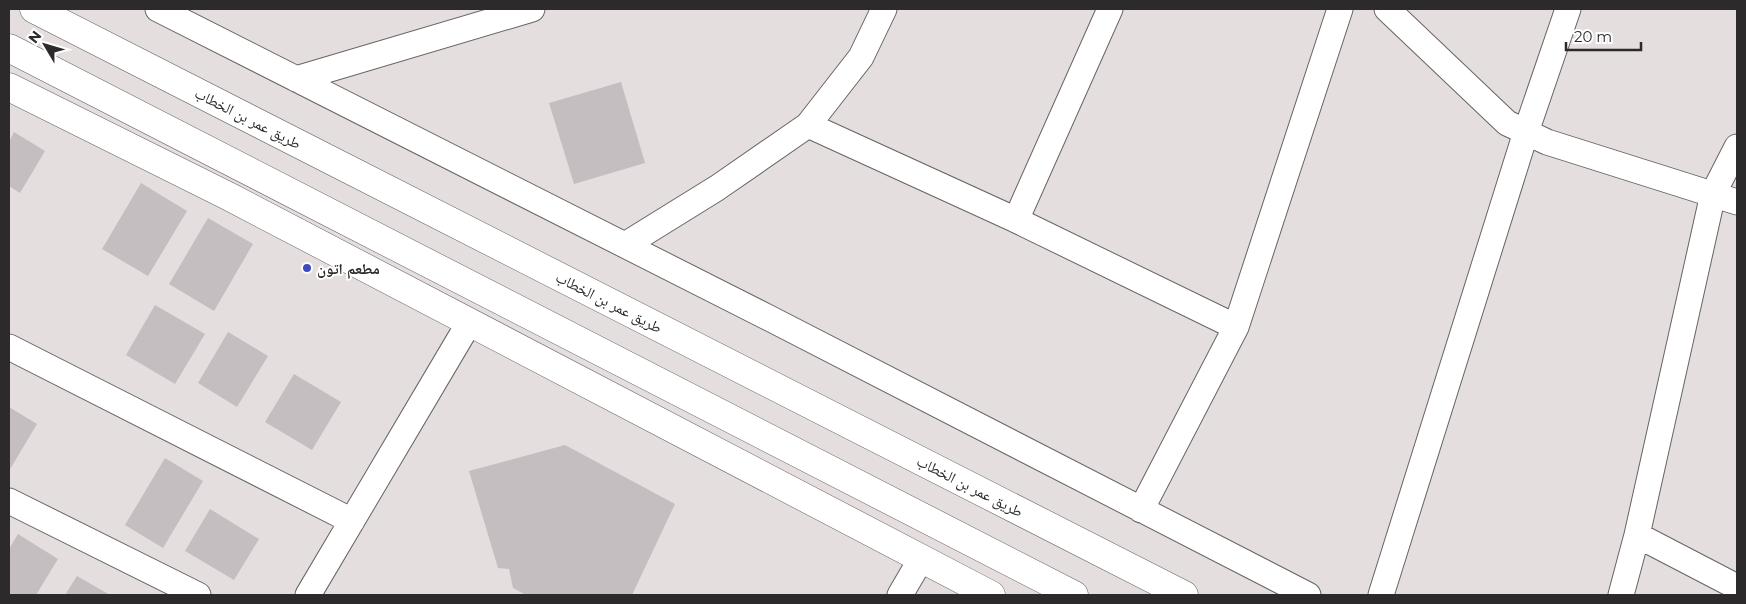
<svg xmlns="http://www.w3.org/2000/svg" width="1746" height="604" font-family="Montserrat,'Noto Naskh Arabic',sans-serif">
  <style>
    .building { fill: #c4bec0 }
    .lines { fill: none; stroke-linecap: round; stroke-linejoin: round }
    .street-casing { stroke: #696363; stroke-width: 27 }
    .secondary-casing { stroke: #696363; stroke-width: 29 }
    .street { stroke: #fff; stroke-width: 25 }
    .secondary { stroke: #fff; stroke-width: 28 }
    .poi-dot { fill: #3c4cbf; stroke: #fff; stroke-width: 2 }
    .labels { text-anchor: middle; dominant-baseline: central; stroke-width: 4; stroke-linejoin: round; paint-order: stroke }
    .street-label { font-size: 15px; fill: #2c2a2a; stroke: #fff }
    .poi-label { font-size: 15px; font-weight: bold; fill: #2c2a2a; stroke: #fff; text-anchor: start }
  </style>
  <rect width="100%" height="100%" fill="#e5dede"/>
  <path class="building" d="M621,82L645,163L574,184L549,103Z
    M14,132L45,151L20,193L9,186V142Z
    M141,183L187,211L148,276L102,249Z
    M208,218L253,244L214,311L169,284Z
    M155,305L205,334L175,384L126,355Z
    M228,332L268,356L237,407L198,383Z
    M294,374L341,402L312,450L265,422Z
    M9,407L37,424L9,471Z
    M565,445L675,504L632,595H526L513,588L509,569L498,568L469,471Z
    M165,458L203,481L163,548L125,525Z
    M210,509L259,539L234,580L185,551Z
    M18,534L58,559L36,595H9V549Z
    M77,576L110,595H65Z"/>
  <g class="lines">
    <defs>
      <path id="street" d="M158,9L767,317L1308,595
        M1387,9L1507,123L1547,142L1737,202
        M296,79L532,9
        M808,125L1016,220L1236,327
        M1016,220L1110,9
        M625,245L717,188L808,125L861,57L884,9
        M9,347L352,521
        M9,501L198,595
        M1141,510L1236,327L1340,9
        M1637,535L1737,587
        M308,595L469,323
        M900,595L921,559
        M1381,595L1526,132L1568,9
        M1621,595L1637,535L1713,194L1737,147"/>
      <path id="secondary" d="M34,9L1184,595
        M9,48L1074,595
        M9,87L228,196L991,595"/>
    </defs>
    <use href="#street" class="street-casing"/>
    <use href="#secondary" class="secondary-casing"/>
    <use href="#street" class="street"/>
    <use href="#secondary" class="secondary"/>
  </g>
  <circle class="poi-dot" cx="307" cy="268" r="5"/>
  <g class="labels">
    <g class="street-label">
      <text transform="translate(248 118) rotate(27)">طريق عمر بن الخطاب</text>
      <text transform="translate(609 302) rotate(27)">طريق عمر بن الخطاب</text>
      <text transform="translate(970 486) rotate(27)">طريق عمر بن الخطاب</text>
    </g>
    <g class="poi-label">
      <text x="317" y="268">مطعم اتون</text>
    </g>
  </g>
  <rect width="1746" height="604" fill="none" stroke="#2c2a2a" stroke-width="20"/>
  <g transform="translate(45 45) rotate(308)" stroke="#ffffff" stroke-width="4" paint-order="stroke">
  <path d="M0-4L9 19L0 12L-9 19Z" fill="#2c2a2a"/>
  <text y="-8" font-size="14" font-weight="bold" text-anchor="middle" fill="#2c2a2a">N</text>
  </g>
  <path d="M1566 42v8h75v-8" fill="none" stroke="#2c2a2a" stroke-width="2.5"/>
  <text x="1574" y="42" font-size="15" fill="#2c2a2a" stroke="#ffffff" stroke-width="4" paint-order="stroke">20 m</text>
</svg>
